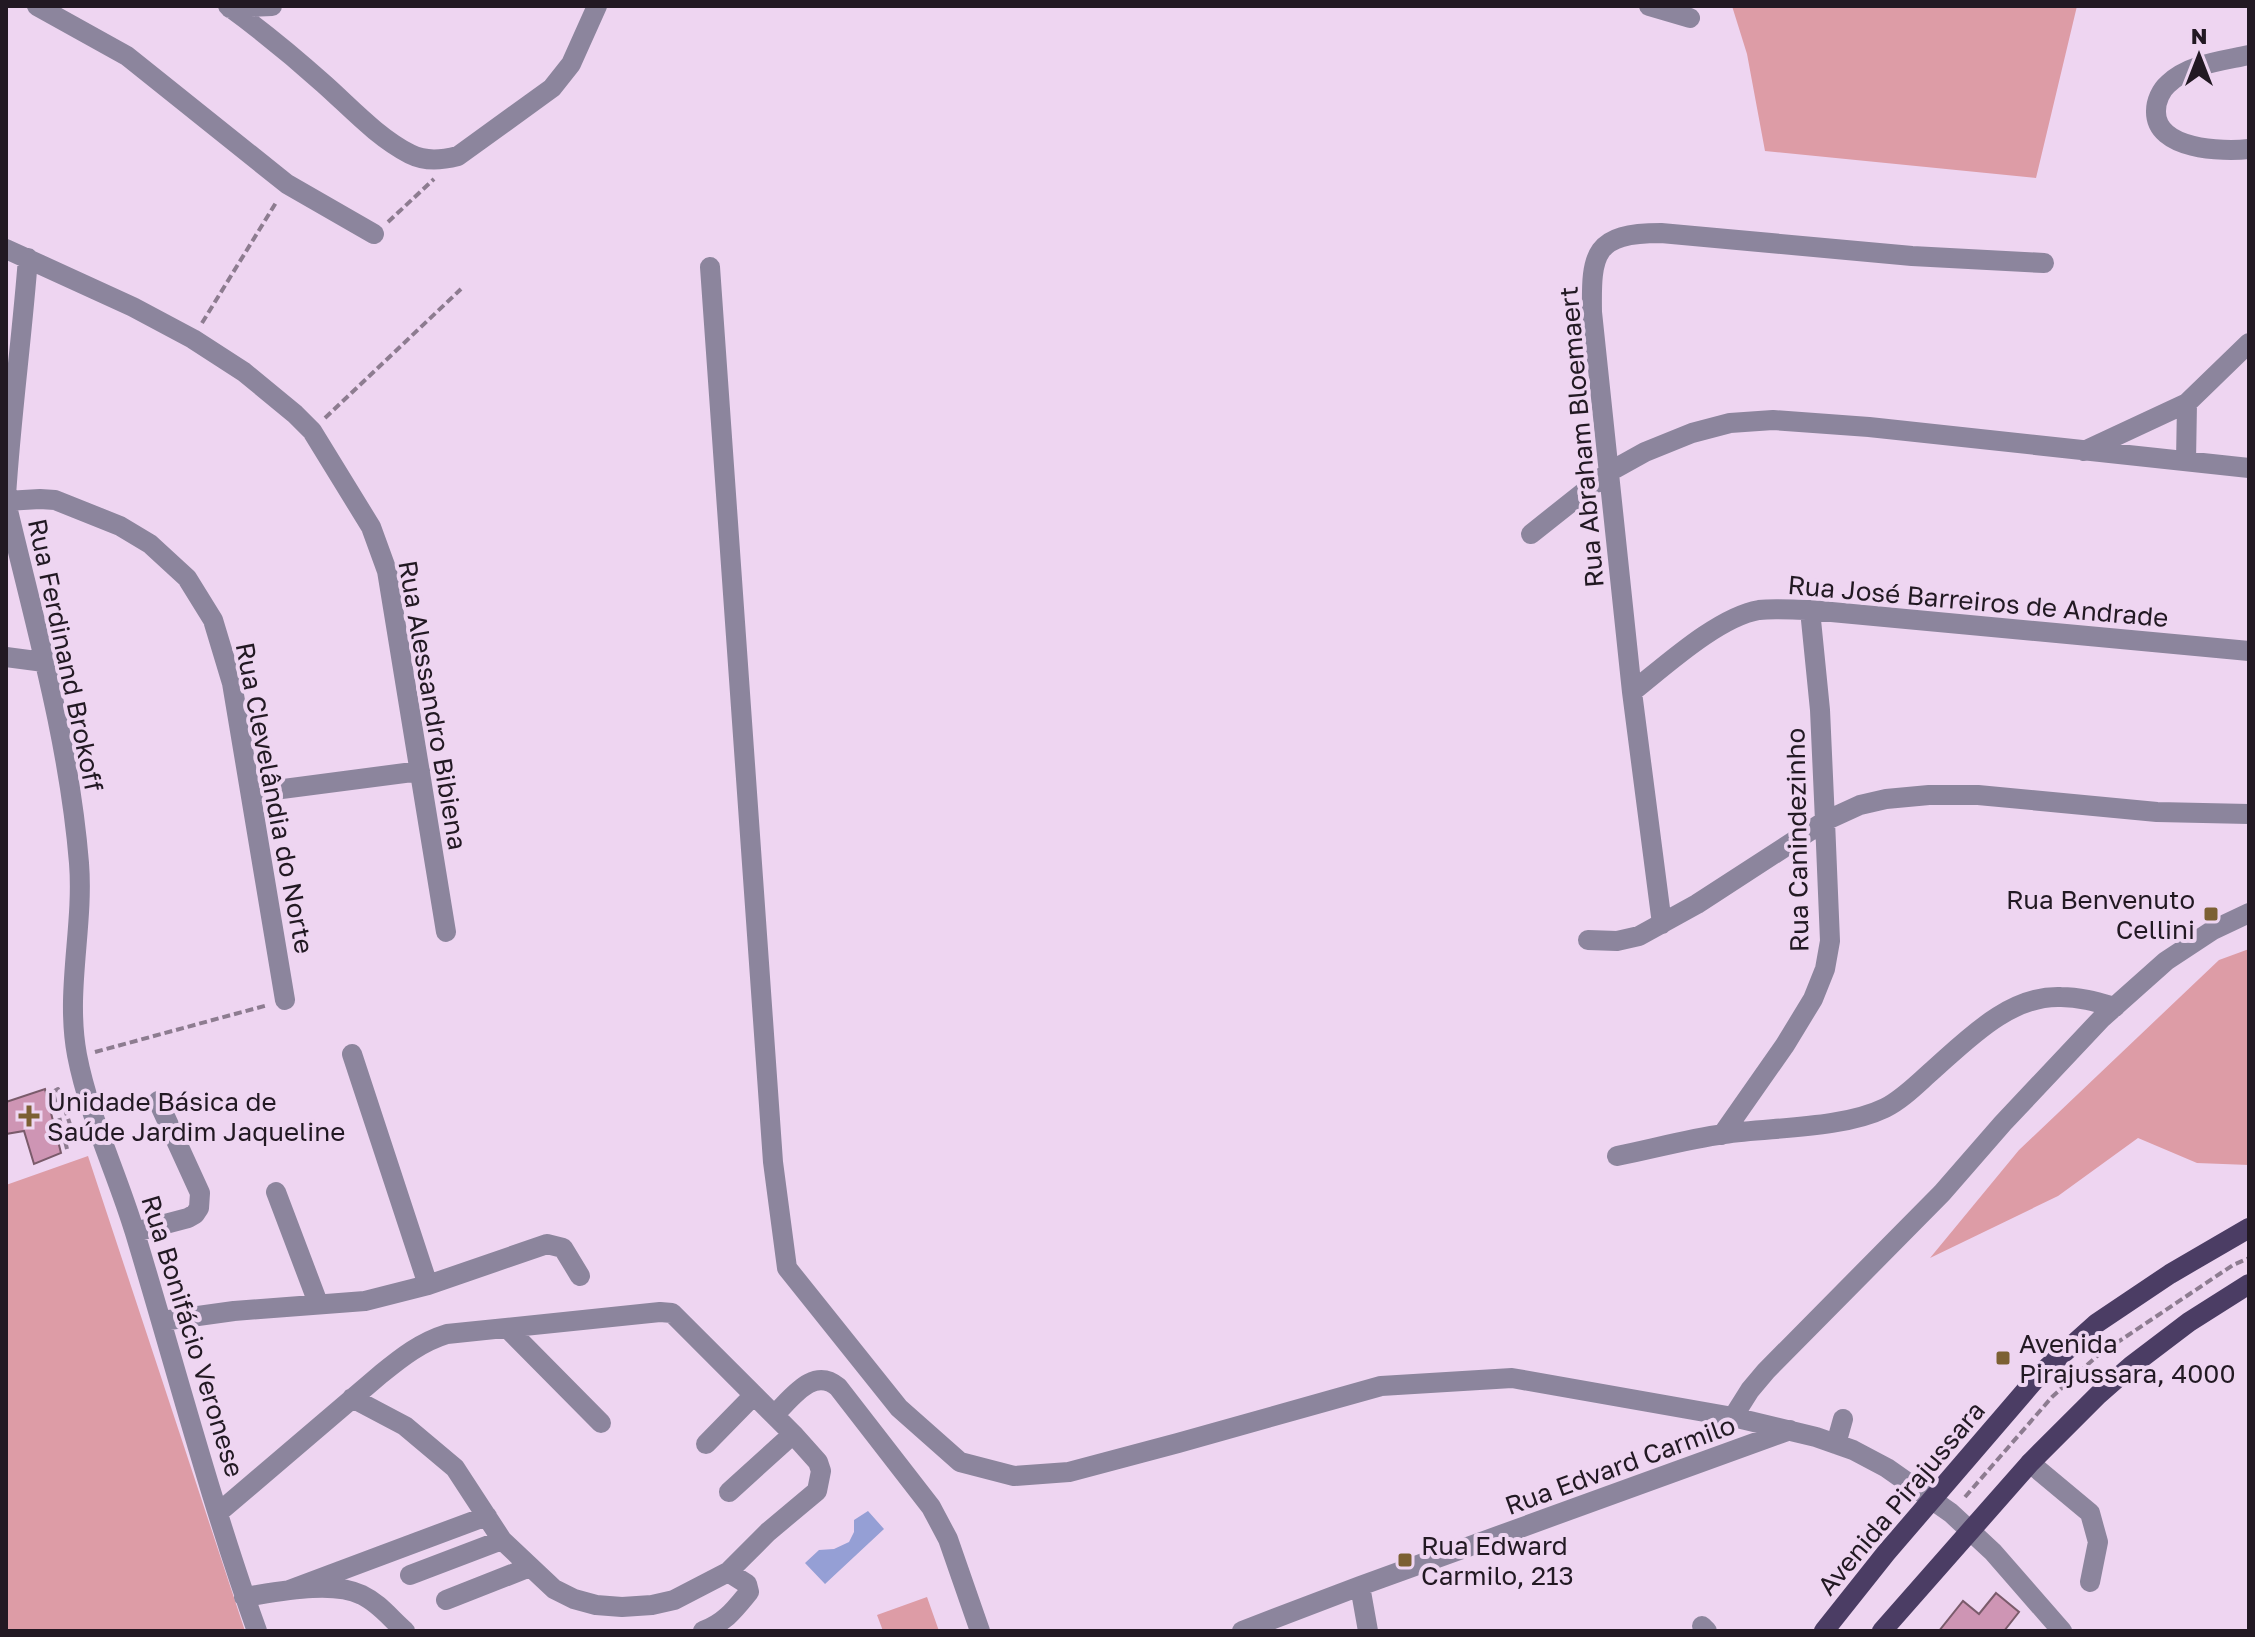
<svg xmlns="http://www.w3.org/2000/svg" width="2255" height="1637" font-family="'Golos Text',sans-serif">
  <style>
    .green { fill: #dd9ca6 }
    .water { fill: #959fd5 }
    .building { fill: #ce95b4; stroke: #7a5b6b; stroke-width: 2 }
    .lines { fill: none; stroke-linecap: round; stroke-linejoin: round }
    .path { stroke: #8d7c90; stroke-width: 4; stroke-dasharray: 8 4; stroke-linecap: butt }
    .minor { stroke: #8c859d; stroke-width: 20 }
    .major { stroke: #4b3d64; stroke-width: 20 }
    .poi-dot { fill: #7c6033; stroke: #eed5f1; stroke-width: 3 }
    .labels { text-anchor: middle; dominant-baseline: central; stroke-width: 8; stroke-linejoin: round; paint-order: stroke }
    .street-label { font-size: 26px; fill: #221923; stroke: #eed5f1 }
    .poi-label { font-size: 26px; fill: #221923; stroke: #eed5f1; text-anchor: start }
  </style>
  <rect width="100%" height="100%" fill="#eed5f1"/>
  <path class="green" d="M1732,6H2077L2036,178L1765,151L1747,54Z
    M2249,949V1165L2197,1163L2138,1138L2058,1196L1930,1258L2019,1150L2219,960Z
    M88,1156L245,1631H6V1185Z
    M927,1597L939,1631H883L877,1615Z"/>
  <path class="water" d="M868,1511L884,1529L825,1584L805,1563L819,1550L834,1549L849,1542L854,1532V1520Z"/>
  <path class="building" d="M45,1089L61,1153L34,1164L24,1131L6,1134V1102Z
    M1996,1593L2019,1612L2004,1631H1939L1963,1601L1979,1614Z"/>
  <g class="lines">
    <path class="path" d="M388,222L434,179
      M202,323L277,201
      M325,418L461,289
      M95,1052L268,1005
      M67,1149L53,1092L58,1089L75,1139L81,1137
      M1965,1497L2052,1397L2097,1356L2233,1265L2249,1258"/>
    <path class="minor" d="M37,6L127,56L287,184L374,234
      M228,6C261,30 293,56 324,84C351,108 377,137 410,154C426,162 442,160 458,156L552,88L571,64L597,6
      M1649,6L1690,18
      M230,8L272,6
      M2249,55C2222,61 2189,64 2168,84C2161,90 2156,101 2156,111C2155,150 2223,152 2249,149
      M6,249L133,307L193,339L244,372L295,414L312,431L371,527L387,571L446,932
      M710,267L773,1162L787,1268L899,1408L960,1462L1014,1476L1069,1472L1178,1443L1381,1386L1512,1378L1733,1417L1816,1437L1853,1450L1887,1468L1951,1513L1993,1552L2062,1631
      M2084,451L2187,403L2249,343
      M2186,461L2187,403
      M6,496C11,416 22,338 28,258
      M6,501L40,499L55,500L120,526L150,544L187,578L213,620L232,683L285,1000
      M6,502C34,621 69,740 79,863C84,927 65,991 77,1055C89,1117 117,1173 135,1233C175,1365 210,1500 257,1631
      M1531,534L1609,472L1645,452L1692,433L1730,423L1773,420L1869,427L2249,468
      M6,657L44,662
      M1632,692C1665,666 1718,617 1759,610C1775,608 1793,610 1810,610L2249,651
      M252,793L420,771
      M1662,924L1632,692L1592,312C1591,253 1594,233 1661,233L1912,256L2044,263
      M1588,940L1617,941L1639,936L1697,904L1825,821L1860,805L1886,799L1929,795H1978L2157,812L2249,814
      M352,1054L428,1285
      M1722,1135L1785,1045L1813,999L1825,969L1830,941L1825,821L1820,710L1810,610
      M1617,1156C1652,1149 1688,1139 1724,1134C1772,1127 1842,1129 1885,1108C1903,1099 1918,1083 1933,1070C1968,1039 2010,995 2061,997C2080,997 2097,1002 2115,1007
      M276,1192L318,1303
      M135,1232L188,1218L195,1214L199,1208L200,1193L158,1101
      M162,1321L234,1311L365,1301L428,1285L547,1244L563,1248L580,1276
      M507,1328L601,1423
      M352,1398L405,1426L455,1468L502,1540L554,1589L574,1599L596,1605L622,1607L652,1605L674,1600L728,1572
      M774,1415C792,1398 813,1366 838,1387L931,1507L948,1539L980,1631
      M1733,1417L1750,1390L1766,1371L1942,1193L2003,1123L2102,1018L2166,961L2213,930L2249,913
      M706,1444L754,1395
      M1836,1444L1843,1419
      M2030,1463L2090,1513L2098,1542L2090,1582
      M729,1492L793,1434
      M218,1513L381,1374C402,1357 421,1342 447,1334L660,1312L672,1313L793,1434L818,1462L821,1471L817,1491L768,1532L728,1572L747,1584L749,1592C735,1609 725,1623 703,1631
      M410,1575L502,1540
      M1360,1586L1368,1631
      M289,1590L487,1516
      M244,1597C277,1592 332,1580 362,1595C379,1603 391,1619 405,1631
      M446,1600L530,1567
      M1702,1626L1707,1631
      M1242,1631L1360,1586L1790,1430"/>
    <path class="major" d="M1824,1631L1886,1553L2039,1375L2097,1323L2170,1274L2249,1228
      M1882,1631L2030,1463L2098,1395L2131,1366L2189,1322L2249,1284"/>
  </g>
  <g class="poi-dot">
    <rect x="2203" y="906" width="16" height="16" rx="4"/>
    <path d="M25 1104h8v8h8v8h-8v8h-8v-8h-8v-8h8z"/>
    <rect x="1995" y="1350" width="16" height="16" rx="4"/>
    <rect x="1397" y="1552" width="16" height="16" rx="4"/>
  </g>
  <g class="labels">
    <g class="street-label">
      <text transform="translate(1581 437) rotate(-95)">Rua Abraham Bloemaert</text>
      <text transform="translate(1978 601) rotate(5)">Rua José Barreiros de Andrade</text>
      <text transform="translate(66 655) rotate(78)">Rua Ferdinand Brokoff</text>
      <text transform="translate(433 705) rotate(80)">Rua Alessandro Bibiena</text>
      <text transform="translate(275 798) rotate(79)">Rua Clevelândia do Norte</text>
      <text transform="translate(1797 840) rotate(-91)">Rua Canindezinho</text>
      <text transform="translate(193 1336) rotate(73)">Rua Bonifácio Veronese</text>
      <text transform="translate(1620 1465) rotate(-20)">Rua Edvard Carmilo</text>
      <text transform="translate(1901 1498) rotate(-50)">Avenida Pirajussara</text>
    </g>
    <g class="poi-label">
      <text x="2195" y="899" text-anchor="end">Rua Benvenuto<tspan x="2195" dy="30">Cellini</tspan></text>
      <text x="47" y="1101">Unidade Básica de<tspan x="47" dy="30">Saúde Jardim Jaqueline</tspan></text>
      <text x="2019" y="1343">Avenida<tspan x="2019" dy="30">Pirajussara, 4000</tspan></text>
      <text x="1421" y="1545">Rua Edward<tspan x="1421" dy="30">Carmilo, 213</tspan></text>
    </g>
  </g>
  <rect width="2255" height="1637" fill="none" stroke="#221923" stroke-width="16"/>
  <g transform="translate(2199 56)" stroke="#eed5f1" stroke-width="6" paint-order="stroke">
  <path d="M0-6L14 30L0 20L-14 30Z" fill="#221923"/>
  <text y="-12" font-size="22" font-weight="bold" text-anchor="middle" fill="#221923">N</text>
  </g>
</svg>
